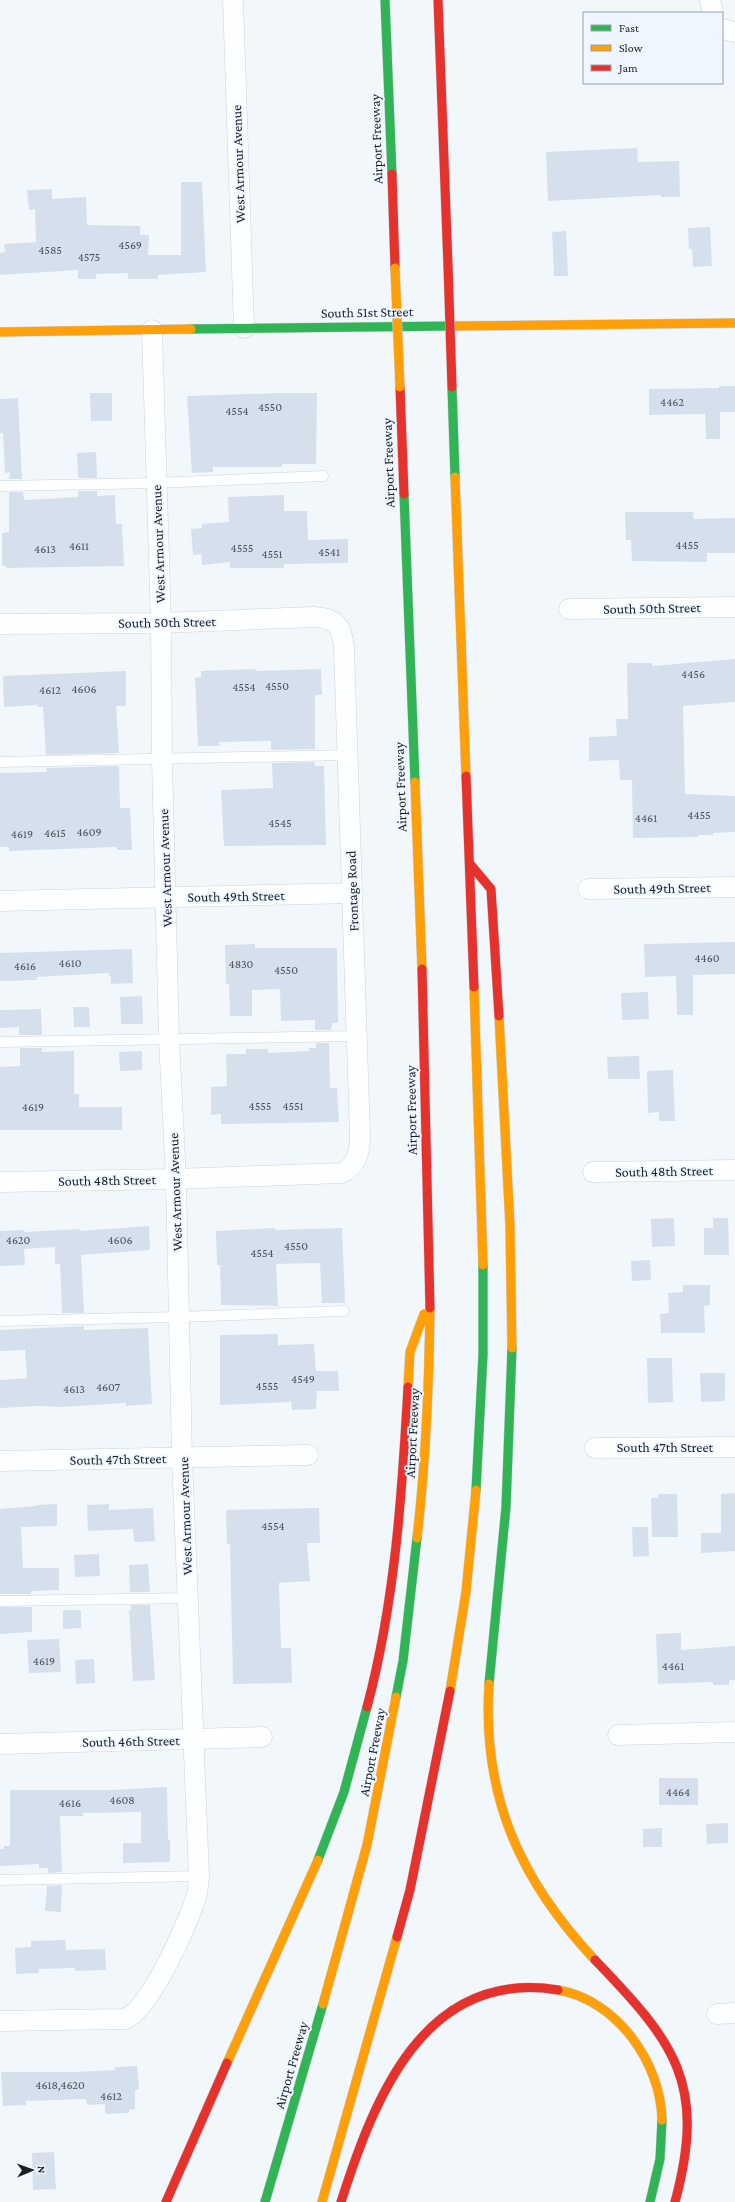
<svg xmlns="http://www.w3.org/2000/svg" width="735" height="2202" font-family="'Crimson Pro',serif">
  <style>
    .building { fill: #d6e0ed }
    .lines { fill: none; stroke-linecap: round; stroke-linejoin: round }
    .lane-casing { stroke: #cdd2d8; stroke-width: 11 }
    .street-casing { stroke: #cdd2d8; stroke-width: 21 }
    .fast-casing { stroke: #cdd2d8; stroke-width: 10 }
    .slow-casing { stroke: #cdd2d8; stroke-width: 10 }
    .jam-casing { stroke: #cdd2d8; stroke-width: 10 }
    .lane { stroke: #fdfeff; stroke-width: 10 }
    .street { stroke: #fdfeff; stroke-width: 20 }
    .fast { stroke: #30b455; stroke-width: 9 }
    .slow { stroke: #ff9f0a; stroke-width: 9 }
    .jam { stroke: #e5322d; stroke-width: 9 }
    .slow-bridge-casing { stroke: #cdd2d8; stroke-width: 10; stroke-linecap: butt }
    .jam-bridge-casing { stroke: #cdd2d8; stroke-width: 10; stroke-linecap: butt }
    .slow-bridge { stroke: #ff9f0a; stroke-width: 9 }
    .jam-bridge { stroke: #e5322d; stroke-width: 9 }
    .labels { text-anchor: middle; dominant-baseline: central; stroke-width: 4; stroke-linejoin: round; paint-order: stroke }
    .number-label { font-size: 12px; fill: #495058 }
    .street-label { font-size: 14px; fill: #1a2027; stroke: #eff6ff }
  </style>
  <rect width="100%" height="100%" fill="#f2f7fc"/>
  <path class="building" d="M637,148L638,162L679,161L680,197H661V195L548,201L546,152Z
    M181,182H202L206,272L158,275V279H128V273L96,274V279H78V270L0,275V253L5,252L4,244L36,242L35,209L29,210L27,190L52,189V199L86,197L87,225L140,226V235H149L148,255H181Z
    M710,227L712,266L693,267L692,249H689L688,228Z
    M566,231L568,276H554L552,232Z
    M719,386H735V412H720V439H706L705,414L649,415V389L719,388Z
    M90,393H112V421H91Z
    M282,393H317L316,464H282V467H213V472L192,473L187,396Z
    M18,398L22,479H9L10,472L5,473L3,433H0V399Z
    M96,452L97,478H78L77,453Z
    M78,491H97V496L115,495L116,524H122L124,566L6,568V566H2V533L9,532V492H23L24,500L78,497Z
    M284,495V511H307L308,540L348,539V563L284,564V568H230V562L202,565L201,554L193,555L191,529L202,528V524L229,522L228,497Z
    M625,512H693L694,519L735,518V553H707V562L632,561L631,540H626Z
    M735,659V702L683,706L685,794L735,796V832L713,833V835H698V837L633,838L632,780H620L619,760L589,761V737L617,736L616,719H628L627,663H652V666Z
    M256,669V671L321,669L322,695H315V749L271,750V741L219,742L220,746H198L195,678L201,677V671Z
    M126,671V706H116L119,753L46,755L43,707H38V705L4,707L3,676Z
    M315,762V766H324L326,845L224,846L221,790L273,788L272,763Z
    M119,766L120,808H130L132,850H117V847L9,851V847H0V773L47,772L46,768Z
    M735,942V974L693,975V1015H677L676,976L645,977L644,944Z
    M255,944V948H337L338,1023H332L331,1030H315V1020L281,1021L280,989L252,990V1016H230L229,984H226L225,945Z
    M132,949L133,983L111,984V976L109,977V973L37,977V980L0,981V953Z
    M648,992L649,1019L622,1020L621,993Z
    M142,996L143,1024H121L120,997Z
    M73,1007H89L90,1027H74Z
    M41,1009L42,1035H19V1027L0,1028V1010Z
    M316,1043H329L330,1088H337L339,1122L221,1124V1114L211,1115V1087L227,1086L226,1054H246V1049H268V1053L309,1051V1048H316Z
    M20,1048H42V1052L74,1051V1094H79V1107H122V1130H0V1067L20,1066Z
    M142,1051V1070L120,1071L119,1052Z
    M639,1056L640,1079H608L607,1057Z
    M673,1070L675,1121H659V1112L648,1113L647,1071Z
    M674,1218L675,1246L652,1247L651,1219Z
    M713,1218H728L729,1255H704V1228H713Z
    M149,1226L150,1250L81,1255L84,1313H62L60,1264H55V1247L24,1249L25,1265L0,1266V1231L24,1230V1232L80,1229V1231Z
    M275,1228V1230L342,1228L345,1303H322L320,1264L318,1263L276,1264L278,1306L221,1305L220,1265H217L216,1231Z
    M650,1260L651,1280L632,1281L631,1261Z
    M683,1285H710V1305L704,1306L705,1333H661L660,1314L669,1313L668,1293L683,1292Z
    M84,1326V1330L148,1328L152,1404L126,1406V1403L62,1407L37,1406L0,1408V1380L27,1378L25,1350L0,1351V1330Z
    M278,1334V1345L314,1344L316,1371H338L339,1391H317L316,1409L292,1410L291,1402L220,1405V1335Z
    M647,1358H672L673,1402L648,1403Z
    M700,1373H725V1401L701,1402Z
    M735,1493V1551L701,1553V1533H721V1494Z
    M658,1494H677L678,1537H652L651,1498H658Z
    M57,1504V1526L21,1527L23,1568H59V1590L31,1591V1594H0V1509L36,1506V1505Z
    M109,1504V1510L153,1508L155,1541L134,1542L133,1529L88,1531L87,1505Z
    M319,1508L320,1543H307L310,1581L279,1583L281,1648H291L292,1683L233,1684L230,1544H227L226,1510Z
    M632,1527H648L649,1556L633,1557Z
    M99,1554L100,1576L75,1577L74,1555Z
    M148,1564L150,1592H130L129,1565Z
    M131,1605H150L155,1680L133,1681L129,1610H131Z
    M0,1607H32V1632L0,1634Z
    M63,1610H81V1628L63,1629Z
    M681,1633V1650L735,1646V1680H729V1685H713V1682L658,1684L656,1634Z
    M59,1639L61,1672L29,1673L27,1640Z
    M94,1659L95,1683L76,1684L75,1660Z
    M659,1778H698V1805H659Z
    M167,1787L168,1840H170V1862L123,1863V1843H141V1812L83,1813V1816H60L62,1872L48,1873V1868H39V1864L0,1866V1849H4V1846H10V1790H109Z
    M728,1823V1843L707,1844L706,1824Z
    M662,1828V1847H643V1829Z
    M62,1885L61,1912L45,1911L47,1886Z
    M65,1940L66,1950L105,1949L106,1970L75,1971V1968L39,1969V1973L16,1974L15,1948L31,1947V1941Z
    M137,2066L139,2089L135,2090V2109L129,2110V2113L105,2114V2104L87,2105L86,2099L26,2101V2105L3,2106L1,2072H75L115,2070V2067Z
    M54,2152L56,2189L33,2190L32,2153Z"/>
  <g class="lines">
    <defs>
      <path id="lane" d="M0,486L156,483L323,476
        M0,762L348,755
        M0,1042L357,1036
        M0,1321L179,1317L344,1311
        M0,1601L188,1598
        M0,1880L199,1876"/>
      <path id="street" d="M233,0L244,328
        M710,0L713,13
        M722,29L735,32
        M569,609L735,607
        M0,624L161,623L314,617C337,618 342,627 344,648L360,1136C360,1151 356,1168 341,1173L176,1179L0,1182
        M588,889L735,887
        M0,901L353,893
        M593,1172L735,1170
        M595,1448L735,1447
        M0,1461L308,1455
        M618,1735L735,1732
        M0,1744L262,1737
        M717,2014L735,2013
        M0,2021L125,2019C151,2008 185,1928 195,1901C198,1893 198,1885 199,1876L182,1457L176,1179L169,1039L162,759L161,623L152,330"/>
      <path id="fast" d="M385,0L392,174
        M191,329L453,326
        M452,387L455,477
        M404,494L415,782
        M476,1490L483,1355V1265
        M489,1684L506,1507L512,1348
        M396,1697L403,1661L417,1538
        M318,1860L344,1792L367,1707
        M265,2202L323,2004
        M650,2202L660,2159L662,2120"/>
      <path id="slow" d="M453,326L735,323
        M0,332L191,329
        M455,477L466,776
        M415,782L422,969
        M474,987L483,1265
        M499,1016L510,1226L512,1348
        M408,1387L410,1352L424,1314
        M417,1538C426,1461 429,1385 430,1308
        M489,1684C482,1795 519,1879 595,1960
        M450,1691L466,1592L476,1490
        M558,1990C617,2000 661,2063 662,2120
        M323,2004L367,1845L396,1697
        M227,2063L318,1860
        M322,2202L397,1937"/>
      <path id="jam" d="M438,0L448,266
        M392,174L395,268
        M400,387L404,494
        M466,776L474,987
        M470,864L491,889L499,1016
        M422,969L430,1308
        M367,1707C395,1603 402,1494 408,1387
        M397,1937L410,1890L450,1691
        M595,1960C675,2043 707,2083 675,2202
        M166,2202L227,2063
        M341,2202C374,2099 424,1968 558,1990"/>
    </defs>
    <use href="#lane" class="lane-casing"/>
    <use href="#street" class="street-casing"/>
    <use href="#fast" class="fast-casing"/>
    <use href="#slow" class="slow-casing"/>
    <use href="#jam" class="jam-casing"/>
    <use href="#lane" class="lane"/>
    <use href="#street" class="street"/>
    <use href="#fast" class="fast"/>
    <use href="#slow" class="slow"/>
    <use href="#jam" class="jam"/>
    <defs>
      <path id="slow-bridge" d="M395,268L400,387"/>
      <path id="jam-bridge" d="M448,266L452,387"/>
    </defs>
    <use href="#slow-bridge" class="slow-bridge-casing"/>
    <use href="#jam-bridge" class="jam-bridge-casing"/>
    <use href="#slow-bridge" class="slow-bridge"/>
    <use href="#jam-bridge" class="jam-bridge"/>
  </g>
  <g class="labels">
    <g class="number-label">
      <text x="130" y="245">4569</text>
      <text x="50" y="250">4585</text>
      <text x="89" y="257">4575</text>
      <text x="672" y="402">4462</text>
      <text x="270" y="407">4550</text>
      <text x="237" y="411">4554</text>
      <text x="687" y="545">4455</text>
      <text x="79" y="546">4611</text>
      <text x="242" y="548">4555</text>
      <text x="45" y="549">4613</text>
      <text x="329" y="552">4541</text>
      <text x="272" y="554">4551</text>
      <text x="693" y="674">4456</text>
      <text x="277" y="686">4550</text>
      <text x="244" y="687">4554</text>
      <text x="84" y="689">4606</text>
      <text x="50" y="690">4612</text>
      <text x="699" y="815">4455</text>
      <text x="646" y="818">4461</text>
      <text x="280" y="823">4545</text>
      <text x="89" y="832">4609</text>
      <text x="55" y="833">4615</text>
      <text x="22" y="834">4619</text>
      <text x="707" y="958">4460</text>
      <text x="70" y="963">4610</text>
      <text x="241" y="964">4830</text>
      <text x="25" y="966">4616</text>
      <text x="286" y="970">4550</text>
      <text x="260" y="1106">4555</text>
      <text x="293" y="1106">4551</text>
      <text x="33" y="1107">4619</text>
      <text x="18" y="1240">4620</text>
      <text x="120" y="1240">4606</text>
      <text x="296" y="1246">4550</text>
      <text x="262" y="1253">4554</text>
      <text x="303" y="1379">4549</text>
      <text x="267" y="1386">4555</text>
      <text x="108" y="1387">4607</text>
      <text x="74" y="1389">4613</text>
      <text x="273" y="1526">4554</text>
      <text x="44" y="1661">4619</text>
      <text x="673" y="1666">4461</text>
      <text x="678" y="1792">4464</text>
      <text x="122" y="1800">4608</text>
      <text x="70" y="1803">4616</text>
      <text x="60" y="2085">4618,4620</text>
      <text x="111" y="2096">4612</text>
    </g>
    <g class="street-label">
      <text transform="translate(376 139) rotate(-92)">Airport Freeway</text>
      <text transform="translate(238 164) rotate(-92)">West Armour Avenue</text>
      <text transform="translate(367 312) rotate(-1)">South 51st Street</text>
      <text transform="translate(388 463) rotate(-92)">Airport Freeway</text>
      <text transform="translate(158 544) rotate(-92)">West Armour Avenue</text>
      <text transform="translate(652 608) rotate(-1)">South 50th Street</text>
      <text transform="translate(167 622) rotate(-1)">South 50th Street</text>
      <text transform="translate(400 787) rotate(-92)">Airport Freeway</text>
      <text transform="translate(165 868) rotate(-92)">West Armour Avenue</text>
      <text transform="translate(662 888) rotate(-1)">South 49th Street</text>
      <text transform="translate(352 891) rotate(-92)">Frontage Road</text>
      <text transform="translate(236 896) rotate(-1)">South 49th Street</text>
      <text transform="translate(411 1110) rotate(-91)">Airport Freeway</text>
      <text transform="translate(664 1171) rotate(-1)">South 48th Street</text>
      <text transform="translate(107 1180) rotate(-1)">South 48th Street</text>
      <text transform="translate(175 1192) rotate(-92)">West Armour Avenue</text>
      <text transform="translate(412 1433) rotate(-87)">Airport Freeway</text>
      <text x="665" y="1447">South 47th Street</text>
      <text transform="translate(118 1459) rotate(-1)">South 47th Street</text>
      <text transform="translate(185 1516) rotate(-92)">West Armour Avenue</text>
      <text transform="translate(131 1741) rotate(-1)">South 46th Street</text>
      <text transform="translate(372 1752) rotate(-79)">Airport Freeway</text>
      <text transform="translate(291 2065) rotate(-74)">Airport Freeway</text>
    </g>
  </g>
  <rect x="583" y="12" width="140" height="72" fill="#eff6ff" stroke="#9aa0a9"/>
  <rect x="591" y="25" width="20" height="6" fill="#30b455" stroke="#9aa0a9"/>
  <text x="619" y="32" font-size="12" fill="#1a2027">Fast</text>
  <rect x="591" y="45" width="20" height="6" fill="#ff9f0a" stroke="#9aa0a9"/>
  <text x="619" y="52" font-size="12" fill="#1a2027">Slow</text>
  <rect x="591" y="65" width="20" height="6" fill="#e5322d" stroke="#9aa0a9"/>
  <text x="619" y="72" font-size="12" fill="#1a2027">Jam</text>
  <g transform="translate(32 2170) rotate(88)" stroke="#eff6ff" stroke-width="3" paint-order="stroke">
  <path d="M0-3L7 15L0 10L-7 15Z" fill="#1a2027"/>
  <text y="-6" font-size="11" font-weight="bold" text-anchor="middle" fill="#1a2027">N</text>
  </g>
</svg>
